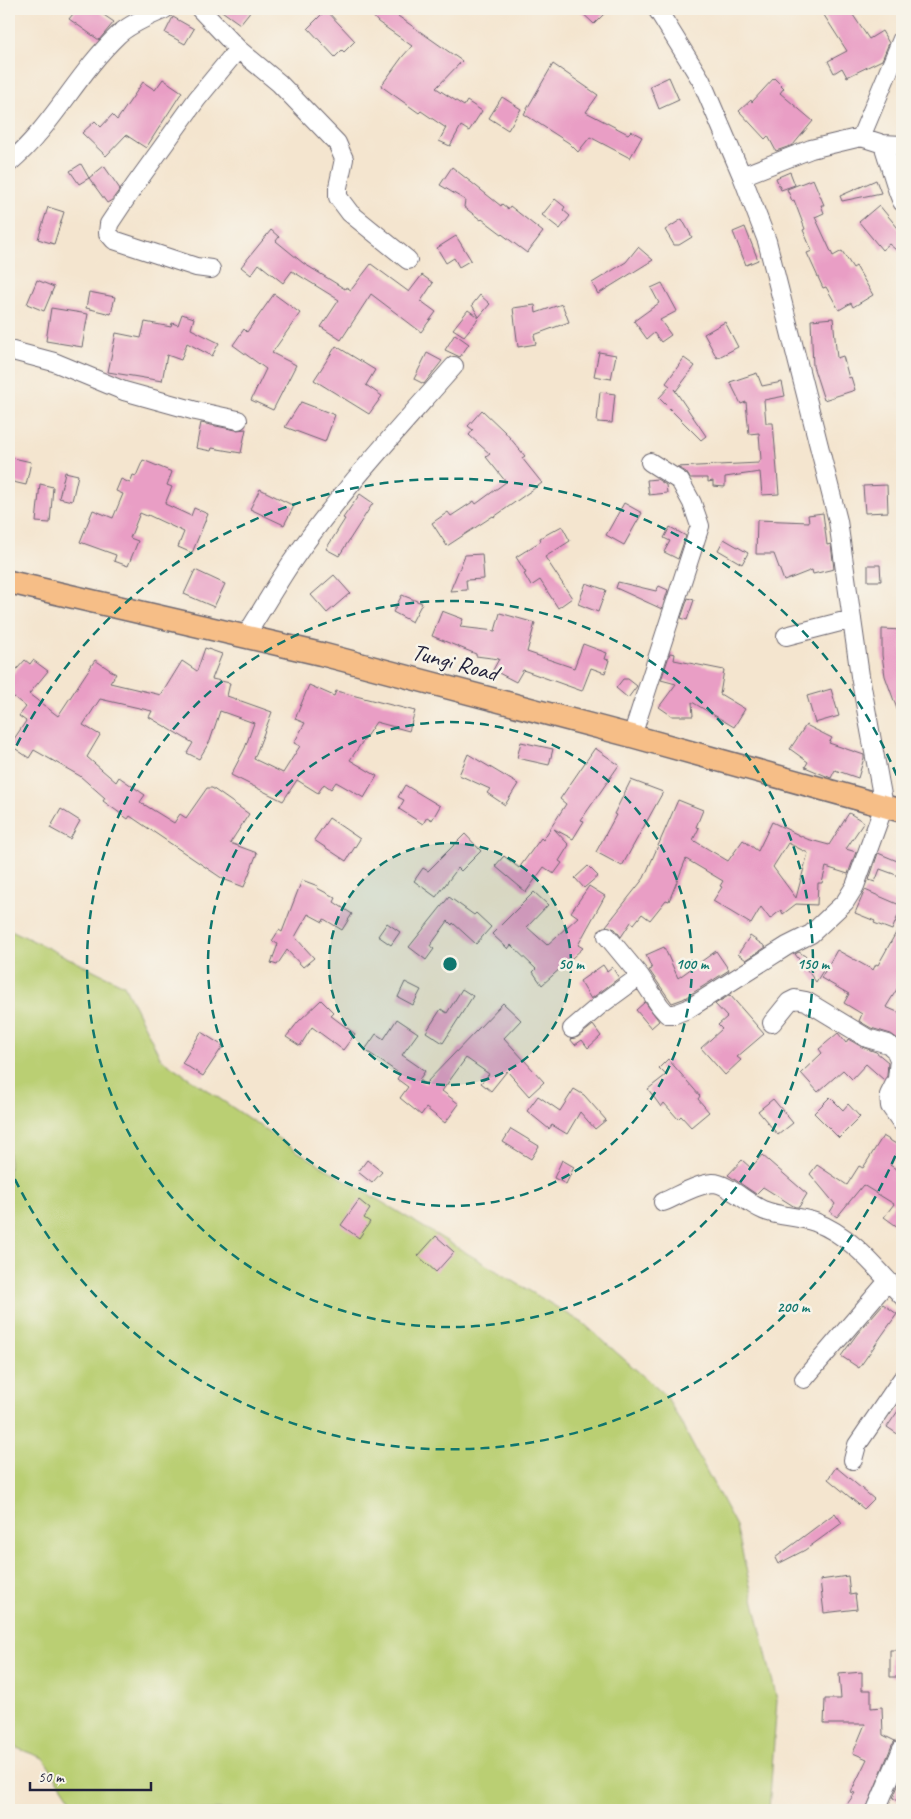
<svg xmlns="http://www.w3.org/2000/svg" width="911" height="1819" font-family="Caveat,sans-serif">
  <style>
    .green { fill: #bacf73; stroke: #6e7857 }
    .building { fill: #e99ec5; fill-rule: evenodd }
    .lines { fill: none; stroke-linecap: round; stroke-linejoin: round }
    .minor-casing { stroke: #6c666f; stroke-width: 20 }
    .major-casing { stroke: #6c666f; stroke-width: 25 }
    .minor { stroke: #fff; stroke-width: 18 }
    .major { stroke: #f6be87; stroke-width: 22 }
    .ring { fill: none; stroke: #0f766e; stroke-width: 2.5; stroke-dasharray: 9 6 }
    .labels { text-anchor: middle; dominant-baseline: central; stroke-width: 5; stroke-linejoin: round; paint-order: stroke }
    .street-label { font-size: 24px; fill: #22223b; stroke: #f7f3e8 }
    .centre { fill: #0f766e; stroke: #f7f3e8; stroke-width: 2.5 }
    .ring-label { font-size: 15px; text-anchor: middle; font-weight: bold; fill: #0f766e; stroke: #f7f3e8; stroke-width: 5; stroke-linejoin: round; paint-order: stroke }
  </style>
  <rect width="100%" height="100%" fill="#f7f3e8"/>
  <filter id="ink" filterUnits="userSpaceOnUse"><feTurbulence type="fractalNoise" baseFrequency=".02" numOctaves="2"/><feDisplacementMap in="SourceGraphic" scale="10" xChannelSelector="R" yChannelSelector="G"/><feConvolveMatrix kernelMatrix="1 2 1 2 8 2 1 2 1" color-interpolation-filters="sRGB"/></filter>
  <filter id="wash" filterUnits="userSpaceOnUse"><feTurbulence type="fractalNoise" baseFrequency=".0096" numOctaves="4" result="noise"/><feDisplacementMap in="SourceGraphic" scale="20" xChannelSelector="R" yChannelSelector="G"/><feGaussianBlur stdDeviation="1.12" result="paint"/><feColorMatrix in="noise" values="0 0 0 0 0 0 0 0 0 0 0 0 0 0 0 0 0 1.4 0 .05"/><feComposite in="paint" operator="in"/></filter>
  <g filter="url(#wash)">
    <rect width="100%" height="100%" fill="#f4e5cf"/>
    <path class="green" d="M9,929L124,985L161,1059L297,1151L583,1323L667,1397L736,1526L777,1700L769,1810H78L43,1758L9,1745Z"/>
    <g id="blocks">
      <path class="building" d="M77,9H95L114,22L99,40L69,19Z
        M219,9H252L240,24Z
        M367,9H388L462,61L436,88L464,106L467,101L482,111L469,131L461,126L450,146L439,141L446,128L421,111L419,113L381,86L403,56L412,46L378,22Z
        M578,9H609L594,24Z
        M820,9H849L869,39L882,31L889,43L882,60L847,77L842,68L834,73L828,61L847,51Z
        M326,10L355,41L344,52L342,50L335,57L308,28Z
        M173,17L194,29L185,44L165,33Z
        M553,64L598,95L586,112L628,134L631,131L642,137L630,158L590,137L578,152L569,143L524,114Z
        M669,77L679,100L659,109L650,86Z
        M774,78L784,88L780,93L813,121L793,145L776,151L768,136L765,139L739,111L751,100L752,102Z
        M163,79L182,92L146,148L126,135L106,156L82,133L95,121L101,127L112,115L117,120L143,82L155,90Z
        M502,97L521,109L508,130L489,118Z
        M81,164L89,178L104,166L120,189L112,200L107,203L89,178L79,184L70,171Z
        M452,167L501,206L502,204L508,209L510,206L543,232L527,253L482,219L481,220L464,207L465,200L440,185Z
        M790,172L795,185L781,190L776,178Z
        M813,179L824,205H821L824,213L815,217L833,256L842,251L853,268L856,266L873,295L853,307L851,303L839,310L826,287L823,288L807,253L812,251L803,230L805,229L794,200L792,201L787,189Z
        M876,180L881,193L842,201L840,196Z
        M555,199L565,207L563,210L570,216L560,229L542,215Z
        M879,205L902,233V255L889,244L882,250L859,222Z
        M48,207L64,212L54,244L38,239Z
        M682,219L692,237L679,245H674L665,230Z
        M745,227L758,260L746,265L733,232Z
        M271,230L279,237L276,241L303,263L345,289L346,287L351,290L371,264L409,292L422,275L433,283L421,301L436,312L421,332L371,294L341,340L321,327L339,300L292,271L283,283L259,264L251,275L241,267Z
        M456,236L471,260L459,267L454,258L446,263L437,248Z
        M638,247L653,260L598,294L592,283L626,262Z
        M37,280L54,287L44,311L27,304Z
        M662,283L677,311L660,320L671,335L661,342L654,333L647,339L634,321L659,303L651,288Z
        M89,292L115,297L111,314L86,308Z
        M274,294L300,313L272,353L296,365L273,410L251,400L266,369L233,345L244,329L247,332Z
        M480,295L490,304L479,317L472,305Z
        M562,304L569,322L534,335L536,344L518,347L513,308L535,305L536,313Z
        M51,308L88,314L82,347L46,341Z
        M468,310L479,318L464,336L453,329Z
        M182,314L194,318L191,329L219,343L212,356L187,343L181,360L167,355L162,381L108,372L116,333L141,338L145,322L171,327L172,323L178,325Z
        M833,318L837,358L843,356L849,378L851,377L855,390L824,400L813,366L811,320Z
        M725,322L738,347L717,358L704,334Z
        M455,334L469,344L460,357L445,350Z
        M336,346L375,370L366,385L382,396L369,414L314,380Z
        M599,352L616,355L611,379L594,376Z
        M427,353L442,361L424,384L414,379Z
        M684,358L695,366L676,391L674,389L706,436L701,440L659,398L670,386L666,383Z
        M757,373L762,386L782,382L785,396L764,400L766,423H773L779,494L762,495L760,472L725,477V487L713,486V481L708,482V478H690L686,472L677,467L759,463V461L761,460L759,433L749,434L746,402L741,404L730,382Z
        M600,392L615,394L612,423L597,422Z
        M301,402L335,415L325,442L285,427Z
        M482,410L505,432L525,456L522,458L542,483L494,517L493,516L447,546L432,523L448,512L451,516L474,501L476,504L506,482L486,457L490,454L469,435L473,430L468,426Z
        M201,423L236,430L246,429L241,453L212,448L211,451L196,448Z
        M9,457L31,462L26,485L9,481Z
        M143,460L172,472L167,485L172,487L165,504L191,516L194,508L208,514L192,553L178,547L184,532L148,515L147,516L140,513L130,538L138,541L128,566L114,561L116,555L80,542L93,510L113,518L123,494L116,491L121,479L130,483L133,475L136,476Z
        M65,472L78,475L72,501L59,498Z
        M657,479L666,485L667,493L649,495L647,480Z
        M40,484L53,487L50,523L36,522Z
        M887,485L888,512L865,513L863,486Z
        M260,489L294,506L284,525L250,509Z
        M360,494L373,503L339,556L326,549L345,519L343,518Z
        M624,503L642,513L624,545L606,535Z
        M823,513L827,545L831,544L834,569L813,574L812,570L784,581L774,554H756L757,520L809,522L808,515Z
        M562,526L570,541L545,557L572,598L558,608L540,580L531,586L524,574L526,573L516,557L541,541L540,538Z
        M670,527L686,536L678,559L664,552L670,541L664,538Z
        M724,539L748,553L742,564L718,550Z
        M482,554L484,579L466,580L467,590L450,591L465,555Z
        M868,565H880L881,581H868Z
        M195,570L225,584L214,607L184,594Z
        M334,575L350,593L327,613L311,595Z
        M618,582L656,591L659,586L668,590L662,609L616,588Z
        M586,583L606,590L598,612L578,604Z
        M402,595L422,603L412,622L393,612Z
        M688,598L694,600L687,620L681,618Z
        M442,611L463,619L460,627L495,631L500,613L535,623L527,652L574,668L583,644L607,653L605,659L609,660L605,673L591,668L582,691L523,670L516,682L493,670L499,659L476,656V654L432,636Z
        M882,629L902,630V719L901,720L885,676L882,655Z
        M205,648L222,654L212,679L230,683L227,696L272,712L254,759L283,773L300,746L294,743L305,723L295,719L309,685L334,696L336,691L415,711L409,731L376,722L350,760L377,776L364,798L336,782L331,789L324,784L318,793L297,780L283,801L231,775L245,748L254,723L220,711L210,741L199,759L187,753L193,743L149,717L152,711L100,699L83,725L100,735L87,757L116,782L119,777L145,795L140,802L174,823L180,814L186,818L207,788H212L249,814L230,843L257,853L244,887L223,879L130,816L128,819L103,801L105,798L80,776L34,750L29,758L10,745L26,721L19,716L26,707L9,693V678L25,660L30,664L33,660L48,671L29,694L58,716L95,660L116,674L110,683L161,695L182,661L197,671Z
        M670,653L675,654L674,660L724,670L720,694L745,709L734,727L692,702L693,716H672L659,707L676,684L661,680Z
        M623,679H628L637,686L628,698L616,688Z
        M831,689L839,716L815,723L807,696Z
        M806,725L832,738L829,743L864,755V758L858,778L835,770L831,778L805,767L808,762L790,749Z
        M521,742L553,749L549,765L517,758Z
        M595,748L619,765L581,820L584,821L573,839L554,829L569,845L559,861L562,863L554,874L544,867L526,892L495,866L504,856L519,868L541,838L543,840L566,804L560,799Z
        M468,754L518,784L505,805L487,793L490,789L459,775Z
        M631,780L663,792L622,866L596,852L616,815L614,814Z
        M405,785L440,806L432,820L427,817L423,824L399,809L404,800L398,797Z
        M678,800L703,810L696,827L699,828L693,840L728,861L743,840L758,851L772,822L807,839L829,845L849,813L864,822L846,849L856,852L848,874L826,867L822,883H818L817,905L796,904L783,914L781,910L770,919L761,907L751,924L713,901L722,887L720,886L723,881L686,859L669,901L666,900L650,920L642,914L634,924L631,922L621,937L615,929L606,926L644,878ZM788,843L808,853L796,898L773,867Z
        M61,809L80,821L70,839L50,828Z
        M329,818L360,839L346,861L314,840Z
        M465,834L481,851L461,871L458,868L436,897L414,881L423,868L428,871Z
        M878,853L902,863V877L880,869L875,882L869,880Z
        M588,866L598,876L584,888L575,878Z
        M302,880L318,886L317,888L336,898L334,902L352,914L342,930L324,919L323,922L308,914L295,937L314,958L303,967L287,950L277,965L271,963L278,944L272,941L279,930L282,932Z
        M589,886L605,896L578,945L583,948L542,985L533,972L536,969L511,945L508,949L492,934L534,892L548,905L527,927L547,945L578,917L571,912Z
        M865,890L902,906L892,930L874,923L875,921L855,913Z
        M449,897L474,915L476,913L491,927L476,944L453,923L452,925L448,921L430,946L434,949L426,960L409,947Z
        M902,922V981L886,1007L902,1014V1042L891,1034L871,1028L859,1021L862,1014L844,1003L849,994L821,978L837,950L873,970L876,964L878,965Z
        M387,923L400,932L391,945L378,936Z
        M750,936L766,947L746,960L738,954Z
        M664,947L678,978L716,951L729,970L683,999L672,1003L649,970L652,969L646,955Z
        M799,952L824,969L816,982L795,954Z
        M603,965L607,971L612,967L619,978L591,999L580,981Z
        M405,982L421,990L413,1005L398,997Z
        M462,989L473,996L443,1043L426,1032L441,1009L447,1013Z
        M730,995L764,1034L737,1057L741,1060L725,1075L701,1048L722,1029L718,1025L727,1017L715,1004Z
        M321,1000L333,1012L330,1015L355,1034L343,1050L312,1027L300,1046L286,1037L298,1022Z
        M645,1002L659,1021L651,1028L636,1010Z
        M503,1003L521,1020L504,1038L544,1082L529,1096L507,1071L491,1091L481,1083L489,1074L466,1058L442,1091L459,1104L445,1123L426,1108L421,1115L400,1098L408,1087L397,1079L400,1074L365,1050L376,1034L384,1039L397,1019L418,1033L402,1055L425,1071L419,1080L425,1084Z
        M593,1025L601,1036L588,1048L582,1040L575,1045L570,1039L578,1037Z
        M201,1032L223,1046L203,1076L182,1063Z
        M838,1033L846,1043L848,1039L862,1047L876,1052L888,1062L887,1076L884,1080L866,1064L852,1079L843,1070L818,1092L801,1073L822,1053L819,1049Z
        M668,1059L700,1096L698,1099L709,1112L691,1127L681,1116L678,1119L664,1103L661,1107L648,1089L666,1075L659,1068Z
        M574,1089L584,1095L606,1120L595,1129L580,1112L567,1134L552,1125L549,1129L527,1111L538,1096L560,1111Z
        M830,1097L843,1110L848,1104L860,1117L839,1138L814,1113Z
        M773,1099L793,1123L778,1135L758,1111Z
        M511,1129L539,1146L531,1159L503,1142Z
        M883,1136L901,1147L890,1165L902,1173V1230L884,1217L894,1204L863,1185L837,1217L830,1212L835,1204L810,1174L817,1165L847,1185L859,1166L863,1168Z
        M762,1155L807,1194L799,1207H795L763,1187L756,1194L728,1175L742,1160L751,1168Z
        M367,1160L382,1172L372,1183L358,1172Z
        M562,1160L574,1167L566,1184L554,1178Z
        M359,1200L370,1209L364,1218L370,1222L359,1238L341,1225Z
        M436,1236L454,1252L436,1272L418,1256Z
        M883,1304L897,1314L859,1368L841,1356L857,1334Z
        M902,1405V1437L887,1427Z
        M836,1467L874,1499L864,1509L828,1479Z
        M835,1513L842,1523L805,1550L778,1564L775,1558Z
        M848,1576L850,1595L855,1594L857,1609L824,1613L820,1580Z
        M890,1650H902V1677H890Z
        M862,1672V1690H871V1708L882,1707L883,1735L895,1741L892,1745L866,1810H843L855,1793L851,1792L867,1759L853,1753L865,1724H824L825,1699H841L839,1674Z
        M902,1776V1803L893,1798Z"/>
    </g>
  </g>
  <g filter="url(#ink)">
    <use href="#blocks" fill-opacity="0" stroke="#6c666f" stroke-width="1"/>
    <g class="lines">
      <defs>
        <path id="minor" d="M200,9L238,49L279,83L337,143L344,159L338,187V197L350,213L408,260
          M861,137L902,39
          M883,144L898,192L902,202
          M9,163C52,127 77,74 118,35C131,23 150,16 165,9
          M742,176L811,149L861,137L883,144L902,145
          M211,269L196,267L114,240L108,233L109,224L135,185L197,99L238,49
          M9,350L54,362L124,391L196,411L238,420
          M786,636L852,619
          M245,637C260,613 275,587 291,563C339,493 398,430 454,366
          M632,736L700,526L692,503L680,481L650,462
          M607,936L640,976L660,1006L667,1014H675L688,1009L787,946L811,934L845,902L855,886L884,806L860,676L838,521L767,241L742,176L701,80L657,9
          M772,1023L789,1002L795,999L806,1001L867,1038L888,1044L895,1050L899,1059L897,1079L889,1095L890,1106L902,1123
          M572,1029L599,1006L640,976
          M663,1202C678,1196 696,1184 713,1183C727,1183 748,1204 763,1210C779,1217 798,1216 815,1222C851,1235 877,1269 902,1296
          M804,1379L888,1281
          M853,1460L857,1445L902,1379
          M876,1810L902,1749"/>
        <path id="major" d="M9,582L321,654L632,736L902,811"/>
      </defs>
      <use href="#minor" class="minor-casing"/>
      <use href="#major" class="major-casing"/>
      <use href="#minor" class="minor"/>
      <use href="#major" class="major"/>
    </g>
  </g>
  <circle cx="450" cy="964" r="121" fill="#0f766e" fill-opacity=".12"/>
  <g class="ring">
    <circle cx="450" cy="964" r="121"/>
    <circle cx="450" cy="964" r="242"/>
    <circle cx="450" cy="964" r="363"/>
    <path d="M901 1142A485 485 0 0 1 10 1169M10 759A485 485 0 0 1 901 786"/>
  </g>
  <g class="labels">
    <g class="street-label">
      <text transform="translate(455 662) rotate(15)">Tungi Road</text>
    </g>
  </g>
  <circle cx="450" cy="964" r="8" class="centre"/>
  <g class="ring-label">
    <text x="571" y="969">50 m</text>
    <text x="692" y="969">100 m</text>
    <text x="813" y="969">150 m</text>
    <text x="793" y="1312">200 m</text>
  </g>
  <rect width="911" height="1819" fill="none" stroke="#f7f3e8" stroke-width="30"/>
  <path d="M30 1782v8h121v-8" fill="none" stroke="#22223b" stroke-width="2.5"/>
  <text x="38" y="1782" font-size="15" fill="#22223b" stroke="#f7f3e8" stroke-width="4" paint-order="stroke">50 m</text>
</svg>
